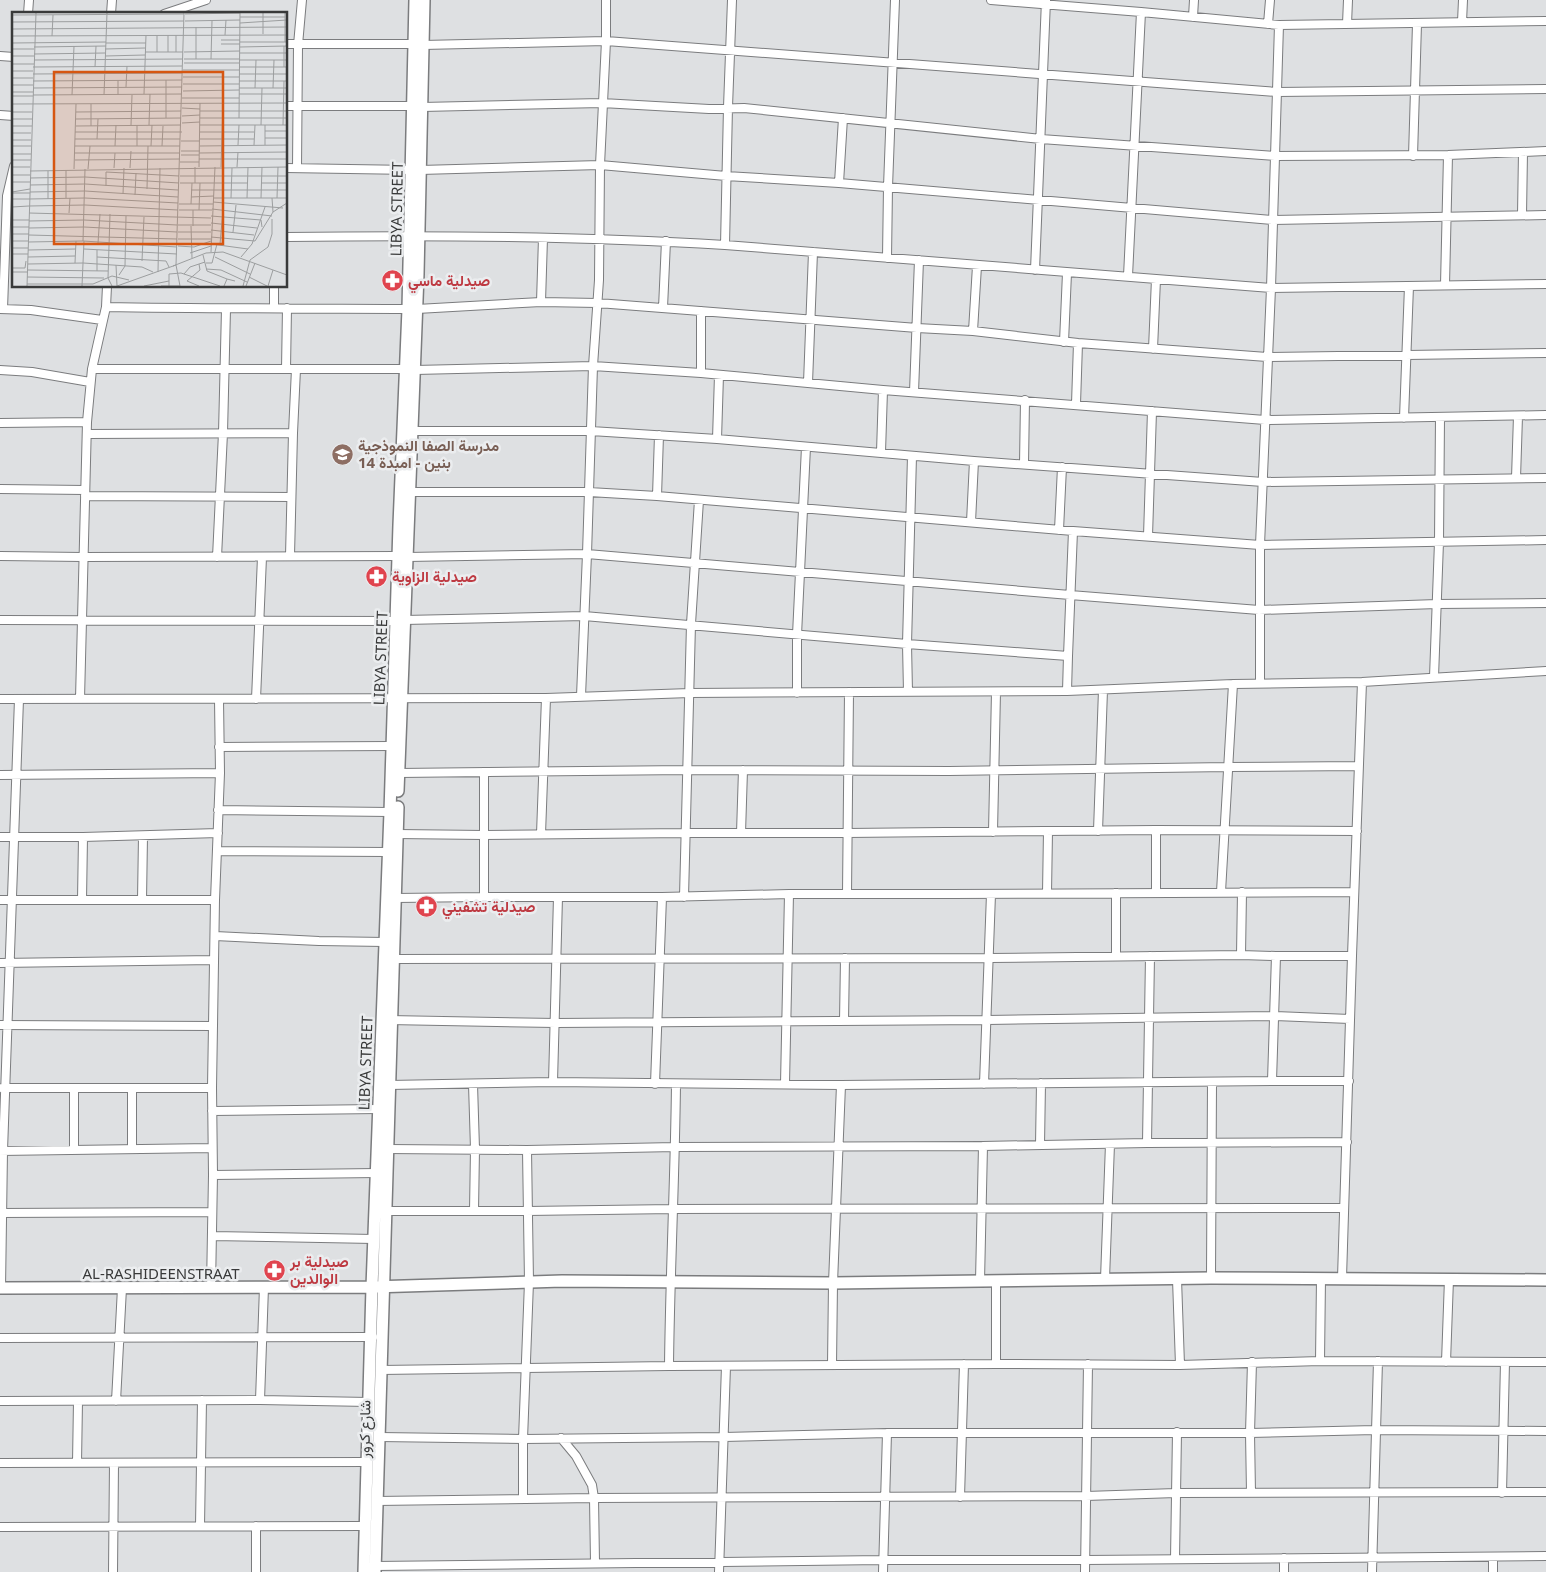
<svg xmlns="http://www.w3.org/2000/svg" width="1546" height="1572" font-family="'Noto Sans',Vazirmatn,sans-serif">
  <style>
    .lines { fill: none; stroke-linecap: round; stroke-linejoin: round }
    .street-casing { stroke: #7b7c7e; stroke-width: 10 }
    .secondary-casing { stroke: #7b7c7e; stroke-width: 14 }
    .street { stroke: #fff; stroke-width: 8 }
    .secondary { stroke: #fff; stroke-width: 11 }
    .labels { text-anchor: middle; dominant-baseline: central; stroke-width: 5; stroke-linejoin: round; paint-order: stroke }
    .street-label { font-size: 15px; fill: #393a3a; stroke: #ebedef }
    .health-label { font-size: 15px; font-weight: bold; fill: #be3a42; stroke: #ebedef; text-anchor: start }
    .education-label { font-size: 15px; font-weight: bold; fill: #785e54; stroke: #ebedef; text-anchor: start }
    .inset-road { fill: none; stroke: #9c9e9f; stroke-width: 1 }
    .view { fill: #d65611; fill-opacity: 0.15; stroke: #d65611; stroke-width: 2.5 }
    .inset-edge { fill: none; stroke: #393a3a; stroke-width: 2.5 }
  </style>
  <rect width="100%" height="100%" fill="#dee0e2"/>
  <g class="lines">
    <defs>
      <path id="street" d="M991,0L1141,12L1279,25L1546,21
        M28,14L29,0
        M111,14L112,0
        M164,14L206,0
        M1193,17L1194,0
        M1462,22L1463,0
        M1268,24L1270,0
        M1347,24L1348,0
        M286,44H414
        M423,45L606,41L1277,92L1546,89
        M0,56L14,57
        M286,106H413
        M422,107L602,103L709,109L744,108L1041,139L1275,156L1448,155L1546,151
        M0,115L14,116
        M1413,156L1417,24
        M286,168L412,170
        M297,168L298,45L302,0
        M420,170L600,165L726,176L839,183L1273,220L1546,215
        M839,183L843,118
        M1522,215L1523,152
        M286,237C432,235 579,236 725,245L1271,288L1546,284
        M725,245L728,107L732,0
        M887,258L888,187L895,0
        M1035,270L1046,0
        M1128,276L1141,12
        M1445,285L1448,155
        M541,302L543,238
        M106,307C207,309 307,308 408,309
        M274,308V286
        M663,308L666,241
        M0,309L31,310L102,320
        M3,309L7,196L14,166
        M417,309L541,302L598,303L917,328L973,331L1078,343L1267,357L1546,353
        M973,331L977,266
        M1064,342L1067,273
        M1153,349L1156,279
        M92,369H406
        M286,369L287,308
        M0,370L32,372L90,382
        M415,370L593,366L701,373L883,390L1265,420L1546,415
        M701,373V311
        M808,383L813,252
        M914,392L919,260
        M1076,404L1078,343
        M1404,418L1409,286
        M0,423L87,422
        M412,431H591L717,439L974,461L1263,482L1546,478
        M87,434L293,433
        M717,439L719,375
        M881,452L883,390
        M1024,464L1025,400
        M1516,478L1518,416
        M0,489L85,490
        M410,492H589L657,496L1073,531L1260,545L1546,540
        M85,496L291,497
        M657,496L659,435
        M971,522L974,461
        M1059,530L1062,467
        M1148,536L1152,411
        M0,556L83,557L398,556
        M290,556L293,433L296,369
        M217,557L223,433L226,309
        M407,557L587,554L1070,595L1259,610L1437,604L1546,603
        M0,620L396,621
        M404,620L584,616L907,644L1068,656L1073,531
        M1434,677L1439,542L1440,417
        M1260,683V545L1271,288L1279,25
        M1067,691L1068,656
        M908,692L907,644L912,456
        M797,693V635L806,447
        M581,696L587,554L593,366L599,280L600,165L606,41V0
        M0,699L546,698L690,693L1067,691L1233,684L1362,682L1546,671
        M80,699L87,422L92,369L106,307L107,286
        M256,699L262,557
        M219,747L391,746
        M399,773L688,770L949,771L1228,767L1358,766
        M0,775L220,773
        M218,810L390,812
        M1156,830V893
        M1098,831L1103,690
        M993,832L996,692
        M741,833L743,770
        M397,834L484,835L686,833H847L1156,830L1357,831
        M541,834L546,698
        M0,837H83L218,833
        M217,851L388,852
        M1221,892L1233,684
        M1047,893L1048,831
        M1116,893V956
        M847,894L849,692
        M484,897V772
        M684,897L691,624L699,500
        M395,898L484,897H662L789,894H950L1354,892
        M0,900H215
        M82,900L83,837
        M142,900L143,836
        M215,936L319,941L385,942
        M1241,955L1242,892
        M393,959L990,958L1241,955L1276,956H1352
        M0,963L214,960
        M388,1020L556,1023L987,1020L1275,1016L1350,1019
        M844,1021L845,958
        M0,1025L213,1026
        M1272,1081L1276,956
        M553,1082L558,897
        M473,1084L475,1149L474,1211
        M655,1084L662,897
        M785,1084L789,894
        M984,1084L991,894
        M389,1085L553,1082L841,1085L1272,1081H1349
        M2,1088H212
        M212,1111L379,1109
        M1147,1143L1150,956
        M1040,1145L1041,1083
        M132,1149V1088
        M387,1149L527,1150L675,1147L983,1146L1147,1143L1347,1142
        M74,1150V1088
        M0,1151L212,1148
        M213,1175L377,1173
        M386,1211H527L674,1209L1344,1208
        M0,1213L211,1212
        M212,1236L374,1239
        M1211,1278L1212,1082
        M1342,1278L1352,956L1362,682
        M1105,1279L1110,1144
        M1177,1279L1180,1365
        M980,1281L983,1146
        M996,1281V1364
        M211,1287L213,1175L212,1088L215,900L220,773L219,699
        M1,1288L3,1151L19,699
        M0,1338L373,1337
        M1320,1361L1321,1278
        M1446,1362L1449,1279
        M832,1365L833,1283L841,1085
        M669,1366C670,1272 675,1178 676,1084
        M380,1370L669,1366L996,1364L1180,1365L1320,1361L1546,1362
        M260,1400L264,1287
        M0,1401L260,1400L369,1402
        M116,1401L122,1288
        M379,1437L523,1439L724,1437L887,1433H1250L1375,1430L1546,1431
        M561,1438L576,1456L592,1485L594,1498L595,1562
        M0,1463L368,1462
        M77,1463L78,1401
        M1251,1493L1250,1433L1252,1362
        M1502,1493L1505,1362
        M960,1497L964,1364
        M523,1499V1439L529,1282L527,1150
        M376,1501L594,1498L1086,1496L1176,1493L1546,1492
        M200,1526L202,1400
        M0,1527L365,1526
        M1284,1558V1572
        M1175,1559L1177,1432
        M375,1566L883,1560H1085L1546,1556
        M113,1572L114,1463
        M256,1572V1526
        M719,1572L726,1366
        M883,1572L887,1433
        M1085,1572L1088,1364
        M1372,1572L1378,1361
        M1493,1572V1557"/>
      <path id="secondary" d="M398,791L418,274L424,0
        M0,1288L372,1287L562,1281L833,1283L1211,1278L1546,1280
        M364,1572L372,1287L390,812L399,525L408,309L415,0
        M375,1572L398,807"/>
    </defs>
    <use href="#street" class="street-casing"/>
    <use href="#secondary" class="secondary-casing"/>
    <use href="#street" class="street"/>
    <use href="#secondary" class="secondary"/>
  </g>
  <defs>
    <symbol id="pharmacy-disc" viewBox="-11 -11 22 22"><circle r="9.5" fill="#e0444e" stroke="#ebedef"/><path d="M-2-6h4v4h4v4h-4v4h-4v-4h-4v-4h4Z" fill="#fff"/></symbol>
    <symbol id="school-disc" viewBox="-11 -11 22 22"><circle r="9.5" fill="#8d6e63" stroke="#ebedef"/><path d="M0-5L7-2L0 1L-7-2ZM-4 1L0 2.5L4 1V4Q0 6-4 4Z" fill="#fff"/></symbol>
  </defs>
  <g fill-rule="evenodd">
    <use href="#pharmacy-disc" x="380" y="268" width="25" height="25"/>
    <use href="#school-disc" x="330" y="442" width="25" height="25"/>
    <use href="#pharmacy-disc" x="364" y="564" width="25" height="25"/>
    <use href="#pharmacy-disc" x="414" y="894" width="25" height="25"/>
    <use href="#pharmacy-disc" x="262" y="1258" width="25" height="25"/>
  </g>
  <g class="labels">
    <g class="street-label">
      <text transform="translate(396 209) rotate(-89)">LIBYA STREET</text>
      <text transform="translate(380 658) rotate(-88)">LIBYA STREET</text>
      <text transform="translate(365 1063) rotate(-88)">LIBYA STREET</text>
      <text x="161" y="1273">AL-RASHIDEENSTRAAT</text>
      <text transform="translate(364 1429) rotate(-89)">شارع كرور</text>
    </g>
    <g class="health-label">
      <text x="408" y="280">صيدلية ماسي</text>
      <text x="392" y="576">صيدلية الزاوية</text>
      <text x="442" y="906">صيدلية تشفيني</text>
      <text x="290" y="1261">صيدلية بر<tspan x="290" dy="17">الوالدين</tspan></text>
    </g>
    <g class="education-label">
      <text x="358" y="445">مدرسة الصفا النموذجية<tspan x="358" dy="17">بنين - امبدة 14</tspan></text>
    </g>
  </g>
  <g transform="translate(12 12)">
    <rect width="275" height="275" fill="#dee0e2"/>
    <path class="inset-road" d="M173,2L228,1M0,3L172,2M228,5H273M173,9L228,8M0,10L172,9M228,11L275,8M0,17L275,15M251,22V1M213,23L214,8M0,24L275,23M40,24L41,3M209,28H228M228,30H275M273,30V1M0,31L94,30M94,31H134M209,32H228M22,35L94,34M228,35L275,34M0,37H22M93,37L133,36M133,40H171M145,40V23M156,40V23M164,40V23M172,40L228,39M228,41H275M22,42L93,41M0,44H22M93,44L133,43M172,47H227M184,47V15M199,47L200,9M22,48L171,47M227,48H275M172,51H227M0,52H22M21,55L170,54M83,55L84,34M227,55H275M272,55V34M171,58H227M0,59H21M21,62L170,61M227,62H275M171,65H227M0,66H21M21,69L170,68M227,69H275M171,72H227M0,73H21M114,75L115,54M21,76L170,75M227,76H275M243,76L244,48M261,76L262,48M171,79L227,78M0,80H21M132,82L134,23M227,82H275M21,83L170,82M60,83L62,34M92,83L95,1M106,83V68M0,84H21M170,86H227M0,92L275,91M170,96L188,97M188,99H275M0,100H20M64,100L169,99M170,104L188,103M154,106V68M188,106H275M227,106L228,1M0,107H20M64,107L169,106M170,111L188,110M119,113L120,83M137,113L138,82M188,113H275M249,113L250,76M271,113L272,69M0,114H20M64,114L169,113M79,114V92M253,119H275M63,120H170M188,120H242M0,121H19M253,126H275M63,127H168M85,127L86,107M188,127H242M0,128H19M169,129H188M226,133L227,113M242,133L243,113M253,133V113M0,134H19M63,134H168M103,134L104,113M125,134V113M139,134L140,113M150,134L151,114M188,134L275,133M169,139H188M63,141H168M187,141L275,140M0,142H19M169,143H187M187,147H275M0,148H19M63,148L168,147M168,150H187M0,155H18M187,155L188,91M209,155L211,91M225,155L226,140M102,156L103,141M118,156L119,139M62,157L64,92M76,157L78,134M18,159L275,155M0,163H18M168,164H275M18,166L73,165L167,171M0,170H18M168,171H235M183,171V155M249,171H275M18,173L73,172L166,178M94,174V160L167,164M135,177L136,134M179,178H202M202,178H275M0,180L18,177M18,180L73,179L166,185M0,181H18M111,182L112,156M123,183L124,161M179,185L202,184M54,186V158M202,186H260M219,186L220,156M235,186L236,155M249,186L250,155M265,186L266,155M0,187H17M17,187L73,186L166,191M36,187V159M201,190L271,196M167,192H201M179,192L180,171M17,194L73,193L166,198M0,195L17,194M200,197L260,204M167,198H200M187,198L188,171M261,200L260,186H275M17,201L199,206M57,201L58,186M98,202L96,266L100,274M199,204L249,208L250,215M0,208H17M17,209L72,208L165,213M199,211L245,216M166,213H199M179,214L180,246M181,214V198M0,215H17M17,216L72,215L165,220M199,218L242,223M166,220H199M221,220L224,193M0,222H17M17,223L165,227M199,225L243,229L261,200L275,191M166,227H199M0,229H16M71,229L73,157M16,230L71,229L165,235M86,231L88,202M199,232L236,237M208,232L211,198M166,234L182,235L199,229M0,236H16M72,237L165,242M16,238L64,237M199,240L203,155M178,241L199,234M0,242H16M191,243L195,259L215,267M16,245L63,244M85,245L154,249L157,255M203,245L238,262M229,245L240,232L253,195M130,249L132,205M63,251L64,229M194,251H200L205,232M16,252L71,251L130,255L141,260M187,252L188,258L175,269L187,274M104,253L105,274M164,253L168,274M164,253L172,1M161,254L194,241L211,240L275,263M0,256H13L14,249M194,257L209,258L235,270M16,258L96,259M85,259V238M0,260H16M146,260L148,156M172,262L178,255L193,250M107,263L113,254L114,204M15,265L92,266M237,265L255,274M15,272H81L100,264L117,268M15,274L24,1M70,274L72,229M105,274L164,253M132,274L157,269M149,274H168M157,274V262L169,261L208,274M212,274L215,267L223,269M231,274L238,248L256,235L260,222V207M234,274L243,251M256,274L261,258"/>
    <path class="view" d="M42,60H211V232H42Z"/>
    <rect width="275" height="275" class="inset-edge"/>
  </g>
</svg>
